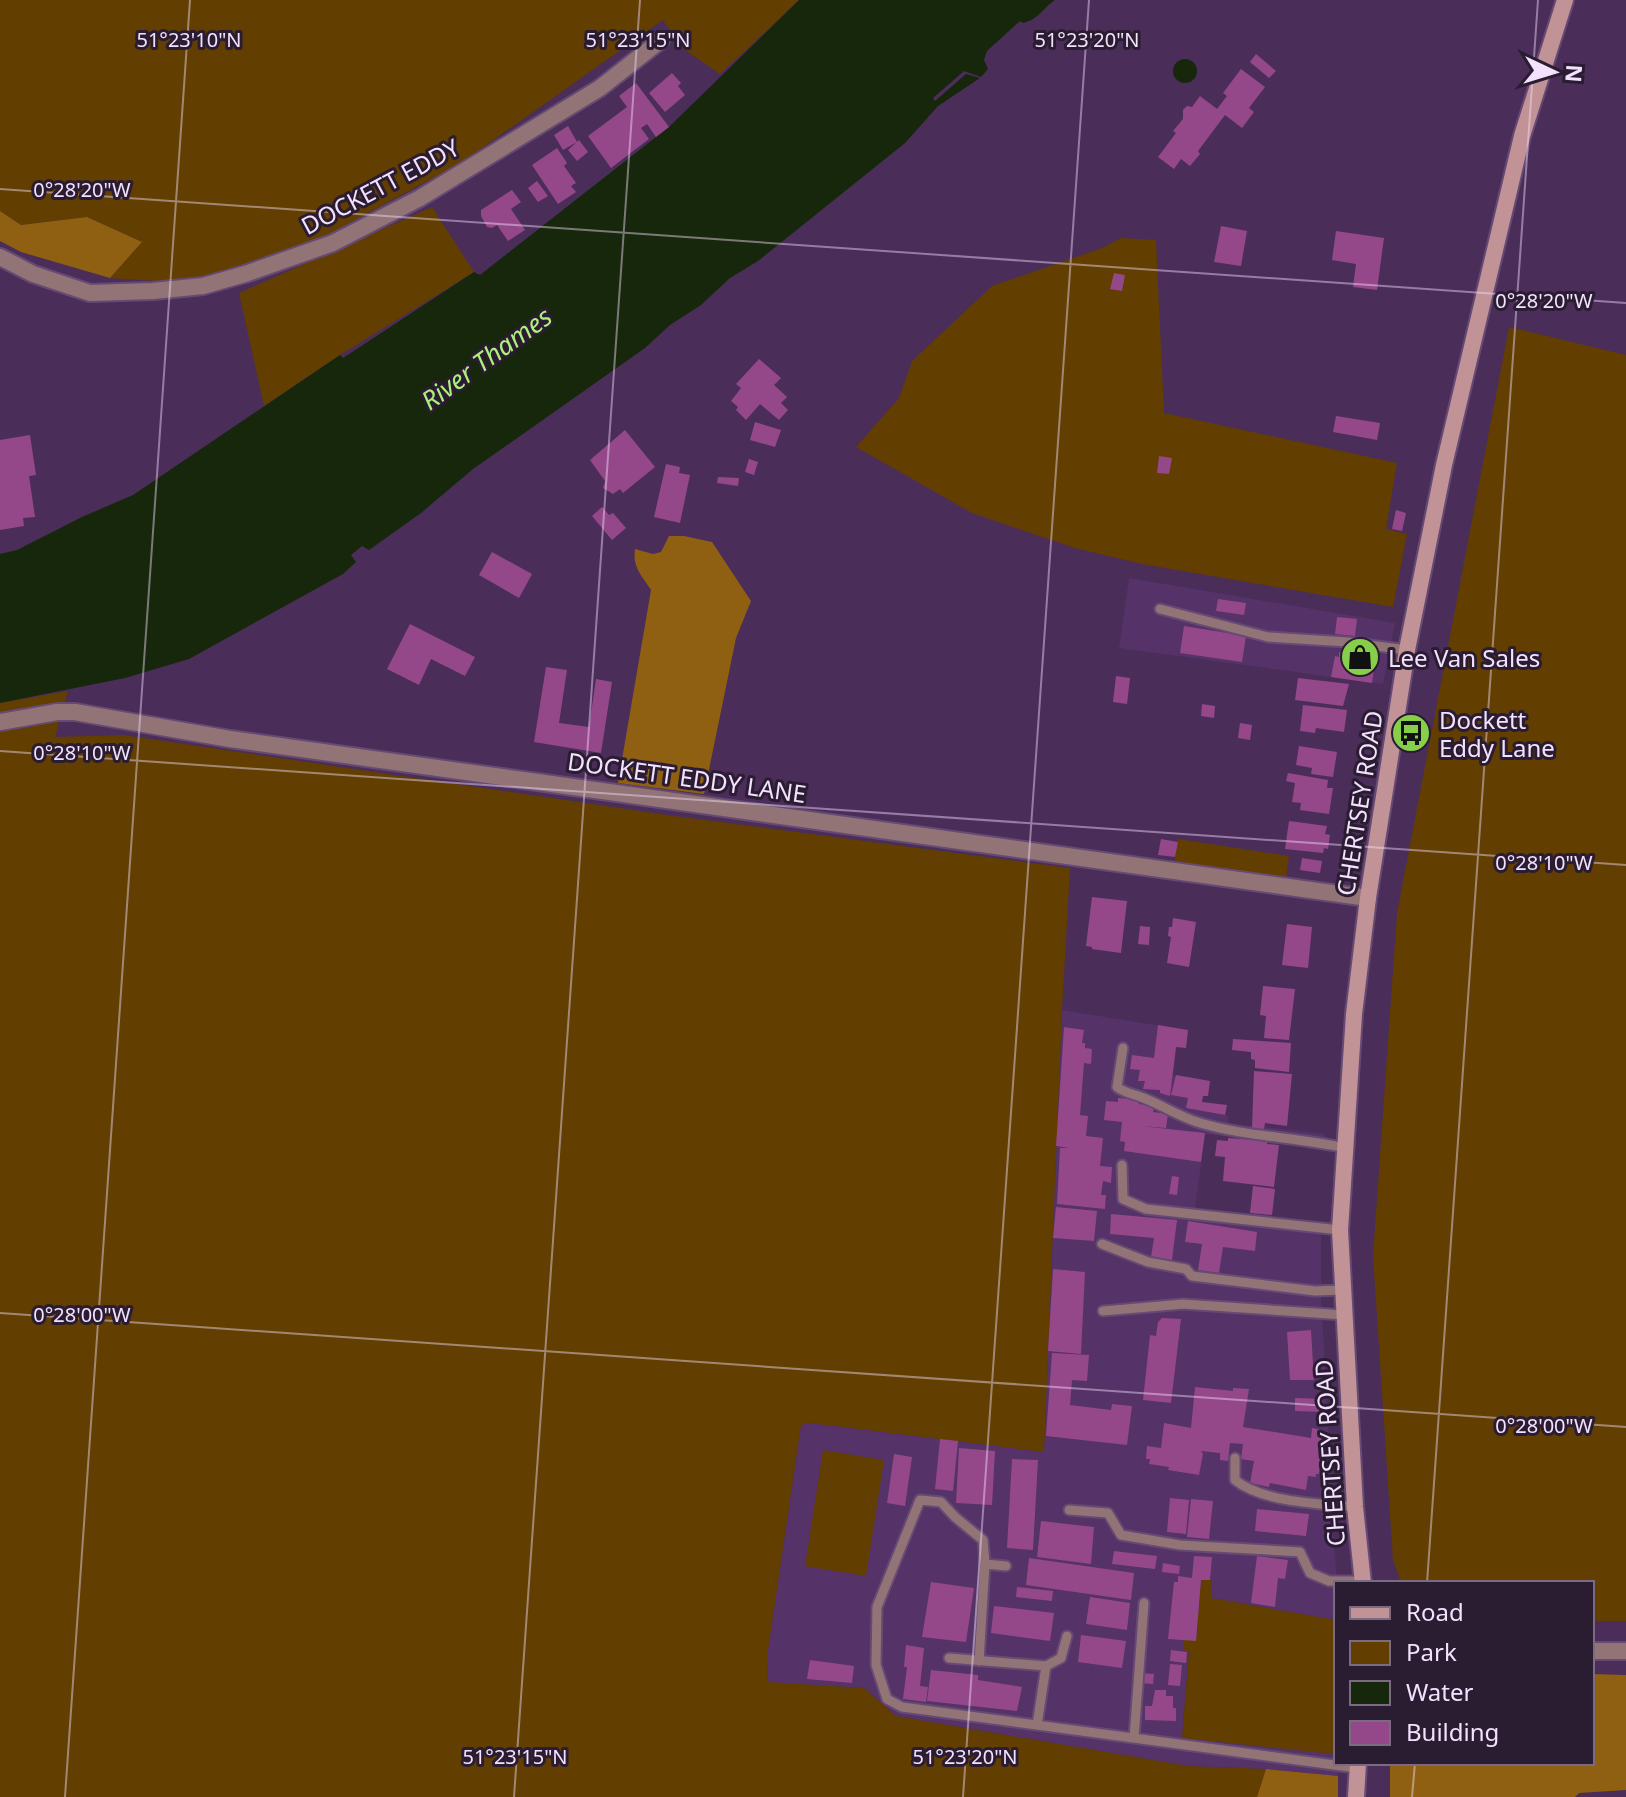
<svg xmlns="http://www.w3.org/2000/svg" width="1626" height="1797" font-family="'Noto Sans',sans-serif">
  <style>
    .built { fill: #553267 }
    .green { fill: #623e00 }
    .forest { fill: #8f6011 }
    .water { fill: #17270b }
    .building { fill: #954889 }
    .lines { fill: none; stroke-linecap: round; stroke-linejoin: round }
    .service-casing { stroke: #664a74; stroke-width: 13 }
    .minor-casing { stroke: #664a74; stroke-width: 20 }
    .tertiary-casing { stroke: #664a74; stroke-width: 20 }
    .secondary-casing { stroke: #664a74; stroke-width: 20 }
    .service { stroke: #927476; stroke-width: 9 }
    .minor { stroke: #927476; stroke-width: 16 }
    .tertiary { stroke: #927476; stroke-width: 16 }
    .secondary { stroke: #c29396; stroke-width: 16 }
    .ticks { fill: none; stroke: #f3e1fe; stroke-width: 2; stroke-opacity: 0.45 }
    .labels { text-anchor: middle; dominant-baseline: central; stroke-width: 6; stroke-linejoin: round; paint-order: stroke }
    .street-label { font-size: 24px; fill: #f3e1fe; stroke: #2a1c31 }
    .poi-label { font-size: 24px; fill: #f3e1fe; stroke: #2a1c31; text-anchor: start }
    .water-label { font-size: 26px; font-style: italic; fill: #adf07b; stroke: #2a1c31 }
    .ticks-label { font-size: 20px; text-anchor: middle; fill: #f3e1fe; stroke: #2a1c31; stroke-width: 6; stroke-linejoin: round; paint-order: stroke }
  </style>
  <rect width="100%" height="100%" fill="#4b2d5a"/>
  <path class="built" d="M1129,578L1395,623L1383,684L1119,648Z
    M1062,1010L1179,1029L1173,1075L1205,1080L1200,1110L1228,1116V1123L1325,1134V1148L1205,1134L1195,1209L1321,1224V1299L1331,1470L1330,1495L1337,1583L1336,1620L1211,1598L1196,1641L1189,1651L1182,1737L1334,1754L1338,1776L1266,1769L1188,1766L896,1716L864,1688L768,1683L767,1657L801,1425L810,1423L1044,1452Z"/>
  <path class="green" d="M0,0H799L720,74L682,48L663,20L461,163L316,241L188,283L110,278L142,242L87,217L21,225L0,211Z
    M432,207L474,272L340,355L264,406L239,293Z
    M1121,238L1156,240L1164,413L1397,463L1386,529L1407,534L1393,607L1142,564L1075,548L972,513L856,447L899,398L912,361L992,286L1102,248Z
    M1509,327L1626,355V1621H1592V1583H1401L1393,1560L1373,1256L1397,913Z
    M68,691L55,737L123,735L667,815L1070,868L1062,1010L1044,1452L810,1423L801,1425L767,1657L768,1682L864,1688L896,1716L1188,1766L1266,1769L1257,1797H0V703Z
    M1178,839L1289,856L1286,878L1174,865Z
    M823,1450L884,1460L866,1576L805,1566Z
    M1201,1580H1212L1211,1598L1336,1620L1334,1754L1182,1738L1189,1651L1183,1650V1640H1196Z"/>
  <path class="forest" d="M0,211L21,225L87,217L142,242L110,278L21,252L0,241Z
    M669,536H684L712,542L751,601L736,638L704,794L618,783L651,590C642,576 632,567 635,549L653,554L661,552Z
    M1592,1674L1626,1675V1790L1579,1793L1575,1797H1390V1763H1592Z
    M1266,1769L1338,1776V1797H1257Z"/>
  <path class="water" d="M799,0H1055C1042,9 1039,19 1023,23L1020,21L987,51L984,60L988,69L981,77L964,71L933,98L935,101L966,74L980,78L938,106L905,143L758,261L730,278L701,305L670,325L645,348L473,469L421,513L369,550L362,546L351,555L356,562L343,574L189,659L125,678L0,703V554L17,550L82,517L133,495L340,355L343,358L474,272L480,275L670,126Z
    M1173 71a12 12 0 1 1 24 0a12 12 0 1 1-24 0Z"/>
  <path class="building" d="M1256,54L1276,71L1269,78L1250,62Z
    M1241,69L1265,87L1249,108L1254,112L1242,128L1225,115L1198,151L1200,154L1190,166L1181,159L1174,169L1158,157L1176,133L1173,131L1183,119V110L1187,106L1192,107L1200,96L1217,109L1227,96L1223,93Z
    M672,73L681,83L678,86L685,95L665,112L649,93Z
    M636,83L669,127L656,137L647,124L641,128L649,139L611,168L588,136L627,107L619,96Z
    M568,126L577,142L563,150L554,135Z
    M579,140L588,152L577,161L568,150Z
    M557,148L567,163L564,166L576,183L571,186L576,192L558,204L532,165Z
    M537,181L548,196L538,202L528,188Z
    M512,190L521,202L511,209L525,230L508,241L497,225L492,228L487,227L481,216V210Z
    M1221,226L1247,231L1241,266L1214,262Z
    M1336,231L1384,238L1377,290L1353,287L1356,264L1332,260Z
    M1114,273L1125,275L1122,291L1110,289Z
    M759,359L781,378L774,385L787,397L781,403L788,410L779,420L760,404L746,420L736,410L738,407L731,401L741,388L736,384Z
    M1336,416L1380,423L1377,440L1333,432Z
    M755,422L781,430L775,447L750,440Z
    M625,430L655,467L623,493L620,489L613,494L603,488L605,481L590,460Z
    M30,435L36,475L29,476L35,517L23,518L24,526L0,530V440Z
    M1159,456L1172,458L1169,474L1157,473Z
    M749,459L758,462L754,475L745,472Z
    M666,464L680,467L679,473L690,475L680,523L654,517Z
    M718,477L739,478L738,486L717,483Z
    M602,507L609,515L613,513L626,528L612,540L592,516Z
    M1396,510L1406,513L1402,531L1392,529Z
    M492,552L532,574L519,598L479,575Z
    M1218,599L1246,603L1244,615L1216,611Z
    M1337,617L1357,619L1355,636L1335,634Z
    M410,624L475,657L465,676L431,659L419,685L387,669Z
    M1184,626L1246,636L1242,662L1180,653Z
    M1339,652L1348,653V658L1375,662L1372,683L1331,677L1335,656L1339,657Z
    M546,667L567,670L559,723L589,727L596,679L612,682L601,753L534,742Z
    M1116,676L1130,678L1127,704L1113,702Z
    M1298,678L1349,684L1343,706L1295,700Z
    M1202,704L1215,706L1214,718L1201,716Z
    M1303,705L1347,710L1344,732L1316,728L1315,733L1300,731Z
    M1240,723L1252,725L1250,740L1238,738Z
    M1299,746L1337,752L1333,777L1311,774L1312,768L1296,765Z
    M1288,773L1328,780L1327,788H1333L1329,814L1300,810L1301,803L1292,802L1295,783L1286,781Z
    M1289,821L1327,826L1325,834L1330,835L1328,849L1324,848L1323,853L1285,849Z
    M1161,839L1178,842L1175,857L1158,855Z
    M1302,858L1322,861L1320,873L1300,870Z
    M1092,897L1127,901L1121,953L1092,949V947L1086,946Z
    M1173,918L1196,922L1189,967L1167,963L1171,937L1168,936L1169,927H1172Z
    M1287,924L1312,927L1308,968L1282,965Z
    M1140,926L1150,927L1149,945L1138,944Z
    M1263,986L1295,989L1289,1040L1264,1038L1266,1016L1260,1015Z
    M1158,1025L1188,1030L1186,1048L1176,1047L1170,1096L1160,1093V1090L1143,1089L1145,1081H1138L1140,1070L1130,1069L1132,1055L1154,1058Z
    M1064,1027L1084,1030L1082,1043H1085V1048L1092,1049L1091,1064L1084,1063L1080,1115L1088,1116L1086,1136L1103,1138L1100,1166L1112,1167L1111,1183L1103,1181L1101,1195H1106L1105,1209L1057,1204L1060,1148H1069L1056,1146Z
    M1233,1039L1291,1043L1289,1072L1255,1068V1060L1251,1059V1052L1232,1050Z
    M1254,1071L1292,1074L1287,1126L1265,1123L1264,1129L1252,1128Z
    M1176,1075L1210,1081L1208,1096H1203L1202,1102L1227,1105L1225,1115L1186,1108L1188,1098L1171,1095Z
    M1118,1098L1139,1100V1104L1154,1106L1153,1112L1168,1114L1166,1128L1141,1126L1205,1133L1201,1162L1124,1151L1125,1142L1120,1141L1122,1122L1104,1120L1106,1101L1118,1102Z
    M1228,1138L1267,1141V1144L1279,1145L1274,1187L1223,1181L1225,1157L1215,1156L1217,1140L1228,1141Z
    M1172,1176L1179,1177L1177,1195L1169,1194Z
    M1253,1186L1275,1189L1272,1215L1250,1213Z
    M1056,1207L1097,1211L1094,1241L1053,1238Z
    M1111,1214L1177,1220L1172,1260L1151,1257L1154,1238L1110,1234Z
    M1188,1221L1257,1232L1255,1251L1223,1247L1219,1273L1198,1270L1202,1244L1185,1242Z
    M1053,1269L1085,1272L1081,1354L1048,1351Z
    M1162,1318L1181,1319L1171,1403L1143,1400L1150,1335L1156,1336L1158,1322Z
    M1311,1330L1314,1380H1290L1287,1332Z
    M1052,1353L1089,1355L1087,1381L1072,1380L1070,1405L1111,1410L1112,1404L1132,1406L1127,1445L1046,1436Z
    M1195,1387L1233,1391V1388L1249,1389L1243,1427L1311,1438L1312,1428L1323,1430L1319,1474H1316V1477L1308,1476L1306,1490L1270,1483L1269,1487L1250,1483L1254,1461L1241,1459L1243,1444L1230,1443L1228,1461L1220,1460V1453L1201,1451L1203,1454L1199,1475L1168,1470L1169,1467L1149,1464L1150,1459H1146L1147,1446L1161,1448L1164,1423L1191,1428Z
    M1295,1398L1323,1399V1412L1295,1411Z
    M940,1439L958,1441L953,1491L935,1489Z
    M959,1448L995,1451L992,1505L956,1503Z
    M894,1454L912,1457L905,1506L887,1503Z
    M1012,1459L1038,1460L1033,1550L1007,1548Z
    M1170,1498L1189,1500L1186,1534L1167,1532Z
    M1191,1499L1213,1501L1209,1539L1187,1537Z
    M1257,1509L1309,1514L1306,1536L1255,1531Z
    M1041,1521L1094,1527L1091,1564L1037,1557Z
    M1114,1551L1157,1556L1155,1569L1112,1564Z
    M1194,1556L1212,1557L1210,1580H1201L1196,1641L1168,1639L1174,1582H1178V1576L1192,1578Z
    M1257,1556L1288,1560L1285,1579L1278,1578L1275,1607L1251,1603Z
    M1029,1558L1134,1573L1131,1600L1026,1585Z
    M1163,1563L1180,1566L1179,1574L1162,1572Z
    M931,1582L974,1588L966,1642L922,1637Z
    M1017,1587L1053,1591L1052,1601L1016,1597Z
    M1090,1597L1130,1603L1127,1630L1086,1624Z
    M994,1606L1054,1613L1050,1641L991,1633Z
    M1081,1635L1126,1641L1122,1668L1078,1662Z
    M906,1645L924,1648L920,1686L928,1687L926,1702L903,1699L907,1667H904Z
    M1171,1650L1187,1652L1186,1663L1170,1661Z
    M810,1660L854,1666L852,1683L807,1679Z
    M1170,1664L1182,1665L1180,1686L1168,1685Z
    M931,1670L978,1675V1680L1022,1687L1017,1711L927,1701Z
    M1141,1673L1154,1674L1153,1684L1140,1683Z
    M1155,1690H1166V1696H1173V1708H1176V1721L1145,1720V1706H1152Z"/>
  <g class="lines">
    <defs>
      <path id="service" d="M1160,609L1268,637L1347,642L1407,650
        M1123,1048L1117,1087C1126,1094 1136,1094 1146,1099C1163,1106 1179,1116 1197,1122C1245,1137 1297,1137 1346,1148
        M1122,1165L1123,1199L1146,1209L1340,1230
        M1102,1244L1148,1262L1186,1269L1192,1276L1315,1291L1342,1290
        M1103,1311L1183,1304L1344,1315
        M1235,1458V1480C1262,1502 1319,1504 1355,1507
        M1069,1510L1108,1513L1121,1535L1180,1545L1300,1552L1310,1573L1329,1581H1363
        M1006,1566L985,1564L983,1540L955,1517L941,1502L920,1500L877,1607L876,1665L887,1699L902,1707L1357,1768
        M949,1658L1046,1666L1037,1725
        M979,1661L985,1564
        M1046,1666L1061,1658L1067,1636
        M1134,1738L1144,1603"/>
      <path id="minor" d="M0,257L33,274L90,293L153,291L203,286L245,274L333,243L420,198L600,88L661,40
        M0,722L57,712H75L230,739L1368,898"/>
      <path id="tertiary" d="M1592,1651H1626"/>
      <path id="secondary" d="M1363,1583L1355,1507L1340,1230L1354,1014L1368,898L1407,650L1444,465L1522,136L1565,0
        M1356,1797L1358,1763"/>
    </defs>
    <use href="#service" class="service-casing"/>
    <use href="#minor" class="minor-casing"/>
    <use href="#tertiary" class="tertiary-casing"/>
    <use href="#secondary" class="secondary-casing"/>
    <use href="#service" class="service"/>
    <use href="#minor" class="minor"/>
    <use href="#tertiary" class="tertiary"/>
    <use href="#secondary" class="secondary"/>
  </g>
  <path class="ticks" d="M0,189L1626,303M0,751L1626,865M0,1313L1626,1427M1427,1583L1538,0M65,1797L190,0M514,1797L640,0M963,1797L1089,0M1412,1797L1415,1763"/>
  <defs>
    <symbol id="shop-disc" viewBox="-11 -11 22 22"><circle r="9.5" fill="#87cf4a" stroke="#2a1c31"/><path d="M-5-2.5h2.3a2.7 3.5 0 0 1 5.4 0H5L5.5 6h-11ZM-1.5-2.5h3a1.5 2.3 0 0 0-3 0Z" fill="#111"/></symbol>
    <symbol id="bus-disc" viewBox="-11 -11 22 22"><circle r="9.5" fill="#87cf4a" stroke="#2a1c31"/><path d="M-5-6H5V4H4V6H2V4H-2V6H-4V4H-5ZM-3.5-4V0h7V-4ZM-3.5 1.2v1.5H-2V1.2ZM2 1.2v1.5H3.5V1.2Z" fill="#111"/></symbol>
  </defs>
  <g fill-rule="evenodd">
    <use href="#shop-disc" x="1338" y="635" width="44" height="44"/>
    <use href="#bus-disc" x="1389" y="711" width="44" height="44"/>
  </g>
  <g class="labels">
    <g class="street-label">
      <text transform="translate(380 186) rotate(-28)">DOCKETT EDDY</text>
      <text transform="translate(687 777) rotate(8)">DOCKETT EDDY LANE</text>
      <text transform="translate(1359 803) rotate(-81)">CHERTSEY ROAD</text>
      <text transform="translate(1329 1453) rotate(-94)">CHERTSEY ROAD</text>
    </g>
    <g class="poi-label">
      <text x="1388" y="657">Lee Van Sales</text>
      <text x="1439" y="719">Dockett<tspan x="1439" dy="28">Eddy Lane</tspan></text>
    </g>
    <g class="water-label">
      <text transform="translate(486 358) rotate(-36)">River Thames</text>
    </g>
  </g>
  <g class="ticks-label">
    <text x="189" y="47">51°23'10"N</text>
    <text x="638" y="47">51°23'15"N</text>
    <text x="1087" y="47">51°23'20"N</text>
    <text x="82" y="197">0°28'20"W</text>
    <text x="1544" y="308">0°28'20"W</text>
    <text x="82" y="760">0°28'10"W</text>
    <text x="1544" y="870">0°28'10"W</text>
    <text x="82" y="1322">0°28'00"W</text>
    <text x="1544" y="1433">0°28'00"W</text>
    <text x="515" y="1764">51°23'15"N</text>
    <text x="965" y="1764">51°23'20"N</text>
  </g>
  <rect x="1334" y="1581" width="260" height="184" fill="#2a1c31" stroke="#7a6b83" stroke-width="2"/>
  <rect x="1350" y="1607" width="40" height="12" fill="#c29396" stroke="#7a6b83" stroke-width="2"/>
  <text x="1406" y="1621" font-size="24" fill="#f3e1fe">Road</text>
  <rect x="1350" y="1641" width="40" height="24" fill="#623e00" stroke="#7a6b83" stroke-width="2"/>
  <text x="1406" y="1661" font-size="24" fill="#f3e1fe">Park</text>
  <rect x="1350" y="1681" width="40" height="24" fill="#17270b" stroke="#7a6b83" stroke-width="2"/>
  <text x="1406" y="1701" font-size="24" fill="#f3e1fe">Water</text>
  <rect x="1350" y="1721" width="40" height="24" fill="#954889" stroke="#7a6b83" stroke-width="2"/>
  <text x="1406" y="1741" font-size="24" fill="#f3e1fe">Building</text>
  <g transform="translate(1554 72) rotate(94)" stroke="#2a1c31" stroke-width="6" paint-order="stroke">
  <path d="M0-6L14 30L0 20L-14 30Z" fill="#f3e1fe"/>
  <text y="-12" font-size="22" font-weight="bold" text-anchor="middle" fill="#f3e1fe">N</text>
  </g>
</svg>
